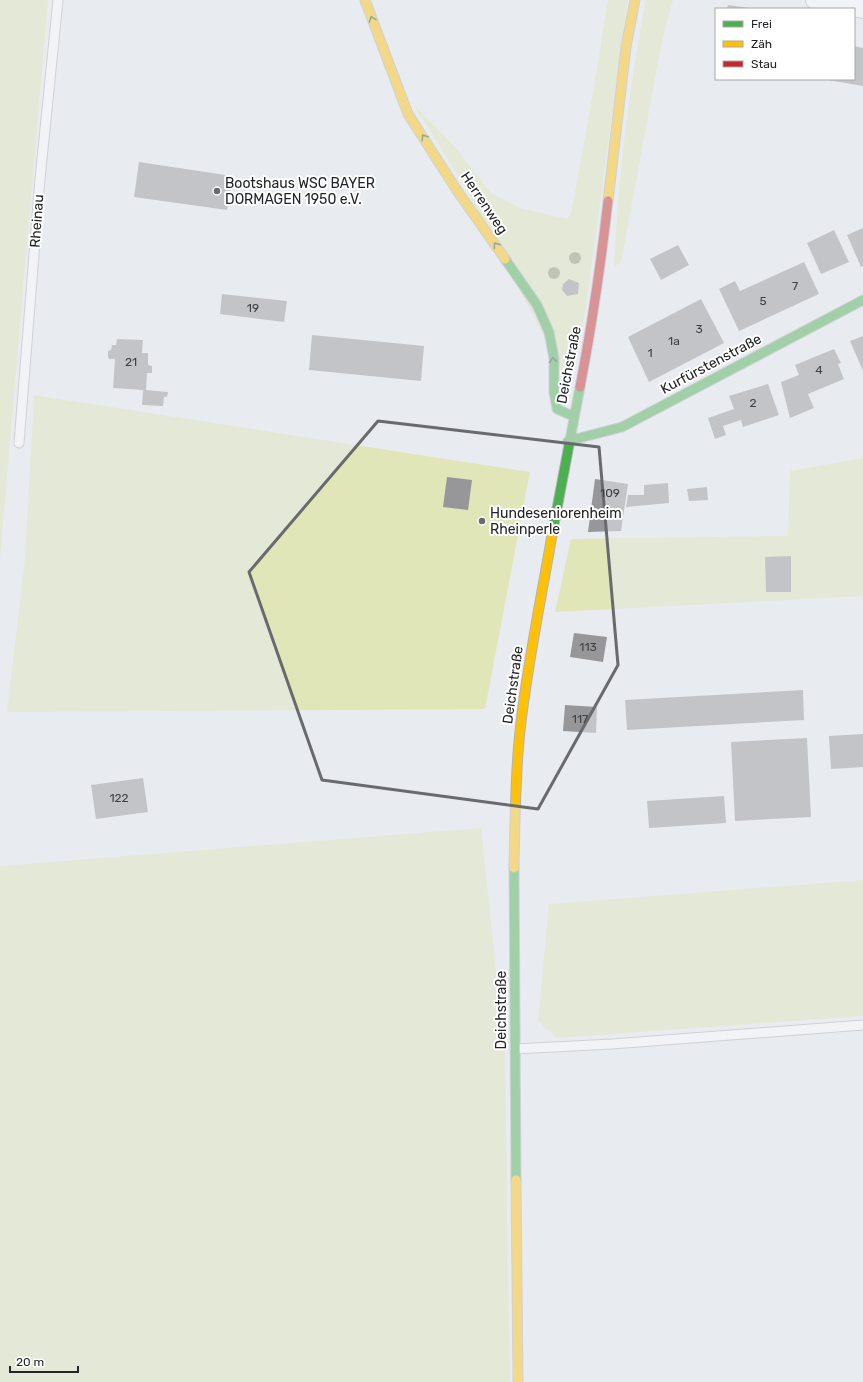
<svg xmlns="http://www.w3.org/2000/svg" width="863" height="1382" font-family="Rubik,sans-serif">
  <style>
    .green { fill: #e1e6b8 }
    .building { fill: #979698 }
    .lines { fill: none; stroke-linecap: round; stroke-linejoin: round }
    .lane-casing { stroke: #b1b3b7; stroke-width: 11 }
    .street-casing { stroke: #b1b3b7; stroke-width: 20 }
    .fast-casing { stroke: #b1b3b7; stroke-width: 11 }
    .slow-casing { stroke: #b1b3b7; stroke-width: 11 }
    .jam-casing { stroke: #b1b3b7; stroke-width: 11 }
    .lane { stroke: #fcfcfd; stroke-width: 9 }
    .street { stroke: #fcfcfd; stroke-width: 18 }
    .fast { stroke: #4caf50; stroke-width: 9 }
    .slow { stroke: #ffc107; stroke-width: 9 }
    .jam { stroke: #c62828; stroke-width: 9 }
    .tree { fill: #93966c }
    .oneway { stroke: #335c37 }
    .marked { fill: none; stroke: #686a6d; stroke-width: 3; stroke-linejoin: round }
    .poi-dot { fill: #686a6d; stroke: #fff; stroke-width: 1.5 }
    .labels { text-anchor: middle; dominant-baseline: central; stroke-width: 4; stroke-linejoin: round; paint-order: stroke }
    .number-label { font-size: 12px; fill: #404043 }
    .poi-label { font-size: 14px; fill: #232427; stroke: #fff; text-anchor: start }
    .street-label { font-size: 14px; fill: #232427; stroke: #fff }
  </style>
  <rect width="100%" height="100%" fill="#e8ebf0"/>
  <path class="green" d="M0,0H48L0,559Z
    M608,0H628L585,312L567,399L564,398L561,369L465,186L413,104L455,147L492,194L520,208L567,219L571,214L594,87Z
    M646,0H673L661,46L621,263L614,266C618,177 629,88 646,0Z
    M34,395L530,472L485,709L7,712L25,558Z
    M863,458V596L555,612L571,539L788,536L790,471Z
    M481,828L505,1054L510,1382H0V866Z
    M863,880V1016L557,1038L538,1021L549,904Z"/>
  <path class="building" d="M728,5L750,8V9H727Z
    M854,46L863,48V86L828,80L854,79Z
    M139,162L232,176L227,210L134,197Z
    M863,228V266L861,267L847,235Z
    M834,230L849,262L821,274L807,243Z
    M678,245L689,265L661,280L650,259Z
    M804,262L819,294L739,331L719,289L735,281L740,291Z
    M569,279L579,283L578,294L567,296L562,290L563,284Z
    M222,294L287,301L284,322L220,314Z
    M701,299L724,343L649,382L628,337Z
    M312,335L424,346L421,381L309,370Z
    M863,336V371L850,341Z
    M117,339L143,340L142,353H148V365L152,366V373H147L146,390L168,392L167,397H164L163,406L142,405L143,390L113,388L115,359H109L108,357V351L111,350L112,345H116Z
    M834,349L841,363L838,364L844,379L808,394L814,408L790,418L781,382L799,375L795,365Z
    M768,384L779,415L743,427L741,420L723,426L726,435L715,439L708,418L734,409L729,396Z
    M447,477L472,480L468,510L443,507Z
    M595,479L628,484L621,531L588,532Z
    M668,483L669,503L626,507L628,495H644V485Z
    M707,487L708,500L689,501L687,489Z
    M791,556V592H766L765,557Z
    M574,633L607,637L603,662L570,657Z
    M803,690L804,720L627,730L625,700Z
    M565,705L597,707L596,733L563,731Z
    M863,734V767L831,769L829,736Z
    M807,738L811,817L735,821L731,742Z
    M143,778L148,812L96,819L91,785Z
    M724,796L726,823L649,828L647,801Z"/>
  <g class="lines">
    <defs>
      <path id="lane" d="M19,443L40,179L58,0
        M515,1049L612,1044L863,1025"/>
      <path id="street" d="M815,0L863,9"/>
      <path id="fast" d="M505,259L537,305L549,332L554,358V392L557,409L573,416
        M568,441L622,427L863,300
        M552,535L580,387
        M514,868L516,1180"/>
      <path id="slow" d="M365,0L408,114L456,189L505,259
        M608,201L626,47L635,0
        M514,868C515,822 515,776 520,731C527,665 541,600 552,535
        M516,1180L518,1382"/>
      <path id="jam" d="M580,387C592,325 601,263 608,201"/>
    </defs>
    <use href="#lane" class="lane-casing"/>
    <use href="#street" class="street-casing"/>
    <use href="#fast" class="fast-casing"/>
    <use href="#slow" class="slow-casing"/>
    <use href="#jam" class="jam-casing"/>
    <use href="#lane" class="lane"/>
    <use href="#street" class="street"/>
    <use href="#fast" class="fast"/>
    <use href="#slow" class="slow"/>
    <use href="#jam" class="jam"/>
  </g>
  <g class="tree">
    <circle cx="575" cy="258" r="6"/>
    <circle cx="554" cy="273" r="6"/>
  </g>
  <defs><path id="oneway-chevron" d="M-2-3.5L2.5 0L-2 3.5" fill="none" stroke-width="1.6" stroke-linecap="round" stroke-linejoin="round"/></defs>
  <g class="oneway">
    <use href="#oneway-chevron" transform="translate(372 19) rotate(-110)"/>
    <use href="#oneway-chevron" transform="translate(424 137) rotate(-123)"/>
    <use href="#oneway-chevron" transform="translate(496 245) rotate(-125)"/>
    <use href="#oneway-chevron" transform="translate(553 360) rotate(-94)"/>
  </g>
  <path d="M0 0H863V1382H0ZM378,421L599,447L618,665L538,809L322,780L249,572Z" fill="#e8ebf0" fill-opacity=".55" fill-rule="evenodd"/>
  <path class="marked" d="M378,421L599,447L618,665L538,809L322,780L249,572Z"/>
  <g class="poi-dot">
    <circle cx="217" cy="191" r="4"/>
    <circle cx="482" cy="521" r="4"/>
  </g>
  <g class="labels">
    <g class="number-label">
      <text x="795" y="286">7</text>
      <text x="763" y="301">5</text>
      <text x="253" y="308">19</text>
      <text x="699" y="329">3</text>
      <text x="674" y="341">1a</text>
      <text x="650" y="353">1</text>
      <text x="131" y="362">21</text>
      <text x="819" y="370">4</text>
      <text x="753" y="403">2</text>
      <text x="610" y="493">109</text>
      <text x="588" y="647">113</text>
      <text x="580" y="719">117</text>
      <text x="119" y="798">122</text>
    </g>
    <g class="poi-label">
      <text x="225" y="183">Bootshaus WSC BAYER<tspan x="225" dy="16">DORMAGEN 1950 e.V.</tspan></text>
      <text x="490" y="513">Hundeseniorenheim<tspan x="490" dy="16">Rheinperle</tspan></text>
    </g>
    <g class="street-label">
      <text transform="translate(484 203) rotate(56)">Herrenweg</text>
      <text transform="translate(37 221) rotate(-86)">Rheinau</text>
      <text transform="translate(711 364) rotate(-28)">Kurfürstenstraße</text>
      <text transform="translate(569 365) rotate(-79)">Deichstraße</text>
      <text transform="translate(513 685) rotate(-82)">Deichstraße</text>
      <text transform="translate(501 1010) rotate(-90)">Deichstraße</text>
    </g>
  </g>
  <rect x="715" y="8" width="140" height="72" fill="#ffffff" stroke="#a7a7a9"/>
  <rect x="723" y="21" width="20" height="6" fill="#4caf50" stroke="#a7a7a9"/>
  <text x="751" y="28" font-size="12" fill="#232427">Frei</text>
  <rect x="723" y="41" width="20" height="6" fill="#ffc107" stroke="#a7a7a9"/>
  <text x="751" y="48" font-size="12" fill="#232427">Zäh</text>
  <rect x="723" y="61" width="20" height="6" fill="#c62828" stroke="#a7a7a9"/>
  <text x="751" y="68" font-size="12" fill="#232427">Stau</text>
  <path d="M10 1366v6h68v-6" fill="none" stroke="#232427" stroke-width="2"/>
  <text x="16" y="1366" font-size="12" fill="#232427" stroke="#ffffff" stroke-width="3" paint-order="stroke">20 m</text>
</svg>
